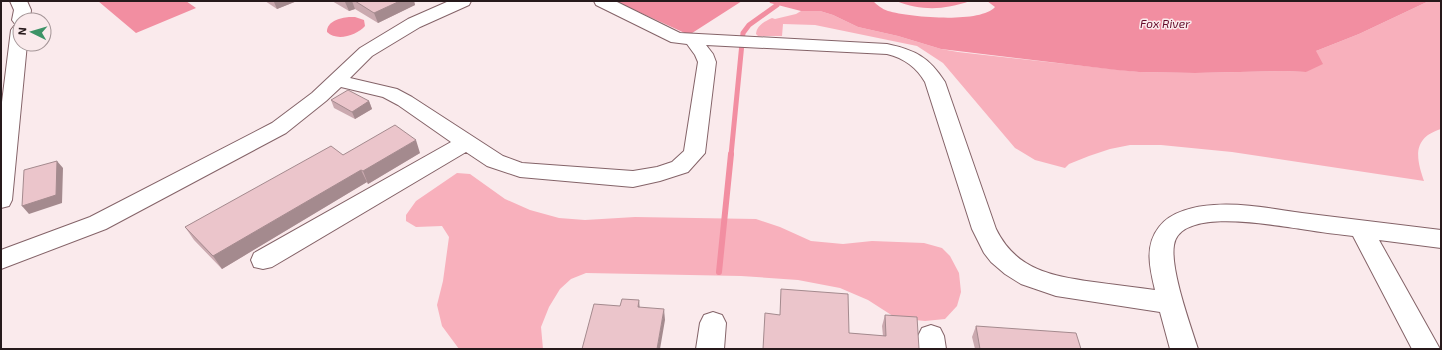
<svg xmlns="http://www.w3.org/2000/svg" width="1442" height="350" font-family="'Exo 2',sans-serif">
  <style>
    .green { fill: #f8b0bc }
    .water { fill: #f28ea1 }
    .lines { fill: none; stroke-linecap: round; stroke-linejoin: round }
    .stream-far1 { stroke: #f28ea1; stroke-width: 5 }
    .stream { stroke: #f28ea1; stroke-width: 6 }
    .minor-casing { stroke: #846368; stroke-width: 2 }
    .minor { fill: #fff; fill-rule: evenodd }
    .wall { fill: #caa9af }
    .shaded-wall { fill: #a48a8e }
    .building { fill: #ebc5cb; stroke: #a48a8e }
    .labels { text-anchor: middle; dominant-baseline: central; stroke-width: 3; stroke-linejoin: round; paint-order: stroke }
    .far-water-label { font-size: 12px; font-style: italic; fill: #650c2a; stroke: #faeaec }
  </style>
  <rect width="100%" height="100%" fill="#faeaec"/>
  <path class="green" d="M1429,1H1441V129C1412,138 1416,158 1424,181L1232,152L1161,145H1130L1110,149L1089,156L1069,164L1065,168L1035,160L1015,148L943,63L917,46L815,25L783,24L782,36H758L756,34C757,25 764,22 772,18L775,19L796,14L801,11H820L833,15L858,27L898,36L941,49L958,52L1139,72L1195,73L1284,71L1306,72L1316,51L1359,34Z
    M457,173L470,174L505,199L530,210L559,218L585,220L635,217L756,219L780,227L811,241L843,244L872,241L924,243L942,248L950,256L959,273L961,292L957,306L945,319L925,321L896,318L868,300L840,288L798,280L741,276L586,273L571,279L560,289L549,307L541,327L543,349H459L442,326L437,305L443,281L449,237L442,226L416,227L406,221V215L416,201Z"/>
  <path class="water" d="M98,1H186L196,8L136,33Z
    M615,1H742L689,35Z
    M769,1H873C877,5 882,9 888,11C909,17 980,24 995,7L987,1H1429L1359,34L1316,51L1323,64L1306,72L1284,71L1195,73L1139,72L1117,70L941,49L898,36L858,27L833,15L820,11H801L770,3Z
    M896,1H970C944,10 922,11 896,1Z
    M349,17H355L364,20L365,26C357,35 337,42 327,32C327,21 340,18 349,17Z"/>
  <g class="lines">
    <path class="stream-far1" d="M731,155L743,33L749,25L777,5"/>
    <path class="stream" d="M719,272L731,154"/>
    <defs>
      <path id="minor" d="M10,1H27L31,10L30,20H20V44H27L12,200L9,206L1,208V110L11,30L14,26L19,25L15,24L12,20L14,10Z
        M449,1H471L469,5L420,27L372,56L350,78L397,89L412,97L503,156L522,163L633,171L657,167L672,162L684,151L698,62L695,55L687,44L671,42L596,5L594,1H615L680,33L887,44C915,50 929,57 945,82L996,229C1016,270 1052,276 1094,282C1114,285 1135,287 1155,290C1150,269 1144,246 1159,227C1171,211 1196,206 1214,205C1244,203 1273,209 1302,213C1348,219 1395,224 1441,230V248L1379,240L1440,349H1412L1353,236C1336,234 1319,232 1301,229C1276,226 1180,206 1174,245C1170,269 1190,324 1198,349H1170L1160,312L1056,296L1021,284L1005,274L991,262L984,253L972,229L925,82C917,68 904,58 887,54L706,45L713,54L716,62L705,153L688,172L660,181L633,187L520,177L487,166L466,152L272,267L263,269L254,267L251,260L254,253L451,142L398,105L383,97L341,87L326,101L286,133L106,229L1,269V250L90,217L272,123L312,93L360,48L408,19Z
        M713,312L722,315L726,323L724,349H696L700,323L704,315Z
        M931,325L940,328L944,336L946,349H918V336L922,328Z"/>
    </defs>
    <use href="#minor" class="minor-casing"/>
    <use href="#minor" class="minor"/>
  </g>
  <path class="wall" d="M265,1H297L277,9Z
    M332,1H414L415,5L378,23L355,9L349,11Z
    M331,100L369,101L372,109L355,119L334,108Z
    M420,153L368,184L367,182L222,269L194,240L185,227L343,155Z
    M885,315L919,349L849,333L883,336L882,326Z
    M976,326L1081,349H975L972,337Z"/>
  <path class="shaded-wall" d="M277,1H297L277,9L274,2Z
    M346,1H352L355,9L349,11L345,2Z
    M400,1H414L415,5L378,23L374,13Z
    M369,101L372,109L355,119L352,112Z
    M416,140L420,153L368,184L363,171Z
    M57,161L63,168L62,203L29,214L22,206Z
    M361,170L367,182L222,269L213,256Z
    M639,300L640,311L638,307Z
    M664,309L665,320L660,349H657Z"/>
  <path class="building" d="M355,1H400L374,13Z
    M348,90L369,101L352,112L331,100Z
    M395,125L416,140L363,171L361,170L213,256L185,227L331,146L343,155Z
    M57,161L56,195L22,206L24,170Z
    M781,289L848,294L849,333L886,336L885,315L917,317L919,349H763L765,313L780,315Z
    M622,299L639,300L638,307L664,309L657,349H582L594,304L620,306Z
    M976,326L1076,333L1081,349H980Z"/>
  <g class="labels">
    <g class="far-water-label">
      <text x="1165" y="23">Fox River</text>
    </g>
  </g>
  <rect width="1442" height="350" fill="none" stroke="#26191b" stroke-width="4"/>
  <g transform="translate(32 32) rotate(275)"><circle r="19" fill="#faeaec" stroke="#a59698"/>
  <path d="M0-3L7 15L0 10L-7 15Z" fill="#3c9367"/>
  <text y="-6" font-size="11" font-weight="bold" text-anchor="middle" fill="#26191b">N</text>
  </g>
</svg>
